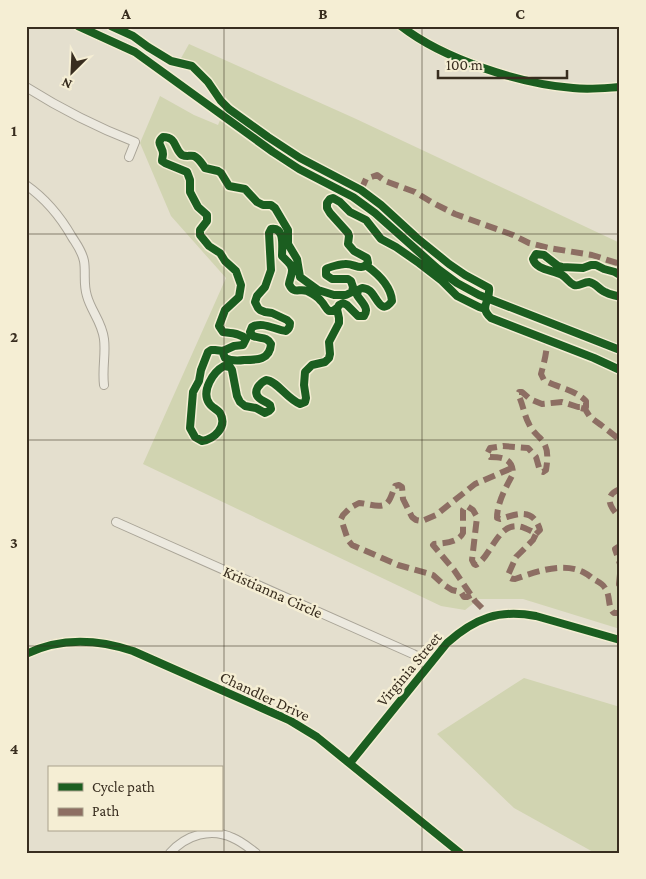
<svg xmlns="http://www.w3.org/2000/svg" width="646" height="879" font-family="'Crimson Pro',serif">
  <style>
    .green { fill: #d1d4b1 }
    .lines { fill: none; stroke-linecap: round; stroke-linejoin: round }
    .minor-casing { stroke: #a9a497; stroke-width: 10 }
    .minor { stroke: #ece9df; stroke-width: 8 }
    .quiet { stroke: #8d6e63; stroke-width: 6; stroke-dasharray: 12 6; stroke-linecap: butt }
    .cycleway-casing { stroke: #f5eed4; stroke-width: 11 }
    .cycleway { stroke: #1b5e20; stroke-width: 8 }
    .grid { fill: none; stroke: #382d1f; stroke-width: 1; stroke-opacity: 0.55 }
    .labels { text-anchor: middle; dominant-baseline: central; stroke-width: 5; stroke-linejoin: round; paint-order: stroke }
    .street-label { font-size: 16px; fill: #382d1f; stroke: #f5eed4 }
    .neatline { fill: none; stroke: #382d1f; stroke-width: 2 }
    .grid-label { font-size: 16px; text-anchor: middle; font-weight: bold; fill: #382d1f }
  </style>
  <rect width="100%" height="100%" fill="#e4dfce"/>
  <path class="green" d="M189,44L354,118L620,243V629L523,599H479L465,610L441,606L143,464L226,278L171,216L140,143L160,96L194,115L218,125L228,101L203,73L180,60Z
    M524,678L620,707V853H595L514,808L437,734Z"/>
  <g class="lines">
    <defs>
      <path id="minor" d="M78,26L135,52L273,152L299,169L353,197L375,213L438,269L457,283L479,295L620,350
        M401,26C443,59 520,84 573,88C589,90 605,88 620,87
        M26,87C61,109 96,127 135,142L129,157
        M26,185C46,199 60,216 72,237C77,245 82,251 84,261C86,272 83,284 87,296C91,311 102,322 104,339C106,354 102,368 104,385
        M116,522L413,654L430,663
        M26,654C61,637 97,639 133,651L273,713L289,720L317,737L460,853
        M350,763L447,643C475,618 499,609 536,616L620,640
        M170,853C186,835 211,827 233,838C241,841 249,848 256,853"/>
    </defs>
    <use href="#minor" class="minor-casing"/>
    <use href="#minor" class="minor"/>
    <path class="quiet" d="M361,190L366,179L377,175L385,181L415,192L433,203L455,214L513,235L529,243L549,248L592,255L620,264
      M581,408L585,409L590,417L601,425L620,440
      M620,489C602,496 611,508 620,518
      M536,534L540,530C533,507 517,514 500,519L497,518C497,503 506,487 513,474C513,459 503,457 490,457L487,454L490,448L503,446L528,448L536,457L540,471L543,472L546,470C548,457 549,446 539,437C535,433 531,429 529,424C524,415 523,404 518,394L519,392H522L530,399L542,404L562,402L578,407H586V401C574,389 558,388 544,380L541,374C544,363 547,352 547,340
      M620,547H618L615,549L620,564
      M620,574L619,584L620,591
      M471,595L467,597H464L461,592L452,590L444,585L433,575L427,573L398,565L352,545L348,540L341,519L343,515L350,508L359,503C367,503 382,510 388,502C391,498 393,491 395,486L399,485L402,487L403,499L412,517L416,520L422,521L436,515L475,484L512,468
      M482,608L475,601L454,570L433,545L434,544C444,543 458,543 463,533V510L465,507L467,506L473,510L477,517L472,560L474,564L476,565C492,556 498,520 522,527C527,529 532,531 536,534L533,540L516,557L508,575C509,578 511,579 515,579C535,572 562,562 583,572C587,574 590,576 593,579C597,581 603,584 605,588C611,596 607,607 614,613H620"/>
    <defs>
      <path id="cycleway" d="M78,26L135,52L273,152L299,169L353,197L375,213L438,269L457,283L479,295L620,350
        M111,26L133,36L148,47L171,61L192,66L208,82L221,101L229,109L268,137L300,158L361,190L381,205L417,238L449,264L465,275L489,288C491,301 478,307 491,318L594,358L620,370
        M401,26C443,59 520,84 573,88C589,90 605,88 620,87
        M620,275L615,272L604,269L596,265H591L583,268L562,267L558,266L544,255L536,254L533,259C536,270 553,270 562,275C567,278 569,283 574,285C579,287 583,282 589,282C596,283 599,290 605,292C610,295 615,295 620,297
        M223,351L234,346L243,345L246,339C240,333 231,333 223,332L219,326L225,310L239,297L241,285L236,271L225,261L220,253L209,246L200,235V230L207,221V215L198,207L190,192V180L187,172L165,163L162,161C162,158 163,156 163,154C163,146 155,144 163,137C177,137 174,149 182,155C187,157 190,155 194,156C199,158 202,164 205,168L218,171L221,173L229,186L245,189L257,202L263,205H271L275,208L288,230V244L297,259L300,277L318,290L334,295H346L352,292L353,287L351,281L348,279H332L326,275V269C329,267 341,264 345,264C354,263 361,272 368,263L367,258L354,251L348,244L349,236L348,233L330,213L327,208V203L330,199L333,198L340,202L350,212L366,220L381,239L396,247L419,263L441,280L457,296L479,307L485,309
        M223,351L215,350H211L208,352L201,370L199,381L193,392L190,428L195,437L202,441C214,439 228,427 220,413C217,409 211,407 209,403C201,391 213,372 224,366L230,367L232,370L237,396L240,402L245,406L256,408L265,413L269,411L271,409L270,405C267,402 262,401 259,398C252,391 260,383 266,380C277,381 287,399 300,404L305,402L306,398L304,385L305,372L312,365L325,362L329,358L330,354L329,342L339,323V318L337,309L339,305L343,303L347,305L358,316H364C370,308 361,302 357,295L358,290L362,288C366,289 366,288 370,291C377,297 381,316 392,301C391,286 378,274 367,266
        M223,353L225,358C231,361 237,361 244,360C257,360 270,360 271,344C267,336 260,339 253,336L250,332L252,327C263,321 275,330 286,331C289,329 290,327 290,323L287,320L272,313L265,312L260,310L258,308L255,302L257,296L265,287L271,270L269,233L271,229C285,227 282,246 282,256C284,258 286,260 288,262C296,269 290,276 289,284C294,295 299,288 307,291C311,293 318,297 321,301C325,305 325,308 329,311H333L337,308
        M26,654C61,637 97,639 133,651L273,713L289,720L317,737L460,853
        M350,763L447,643C475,618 499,609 536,616L620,640"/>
    </defs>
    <use href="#cycleway" class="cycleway-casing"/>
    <use href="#cycleway" class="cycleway"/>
  </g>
  <path class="grid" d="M224,26V853M422,26V853M26,234H620M26,440H620M26,646H620"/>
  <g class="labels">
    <g class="street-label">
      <text transform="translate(273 592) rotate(24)">Kristianna Circle</text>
      <text transform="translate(409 669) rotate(-50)">Virginia Street</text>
      <text transform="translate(265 696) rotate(25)">Chandler Drive</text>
    </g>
  </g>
  <rect width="646" height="879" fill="none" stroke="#f5eed4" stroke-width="55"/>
  <rect x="48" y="766" width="175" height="65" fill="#f5eed4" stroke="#a9a18c"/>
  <rect x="58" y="783" width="25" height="8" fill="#1b5e20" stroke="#a9a18c"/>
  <text x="92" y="792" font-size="15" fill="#382d1f">Cycle path</text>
  <rect x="58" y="808" width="25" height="8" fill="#8d6e63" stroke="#a9a18c"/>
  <text x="92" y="816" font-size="15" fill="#382d1f">Path</text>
  <g transform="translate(72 72) rotate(204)" stroke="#f5eed4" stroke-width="4" paint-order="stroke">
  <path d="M0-4L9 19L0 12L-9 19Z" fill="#382d1f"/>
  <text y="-8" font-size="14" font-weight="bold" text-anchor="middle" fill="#382d1f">N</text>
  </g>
  <path d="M438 70v8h129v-8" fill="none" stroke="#382d1f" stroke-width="2.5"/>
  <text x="446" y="70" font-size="15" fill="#382d1f" stroke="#f5eed4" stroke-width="4" paint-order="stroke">100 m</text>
  <rect x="28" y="28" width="590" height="824" class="neatline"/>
  <g class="grid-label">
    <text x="126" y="19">A</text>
    <text x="323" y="19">B</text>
    <text x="520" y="19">C</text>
    <text x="14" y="136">1</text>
    <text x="14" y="342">2</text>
    <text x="14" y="548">3</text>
    <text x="14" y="754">4</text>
  </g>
</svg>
